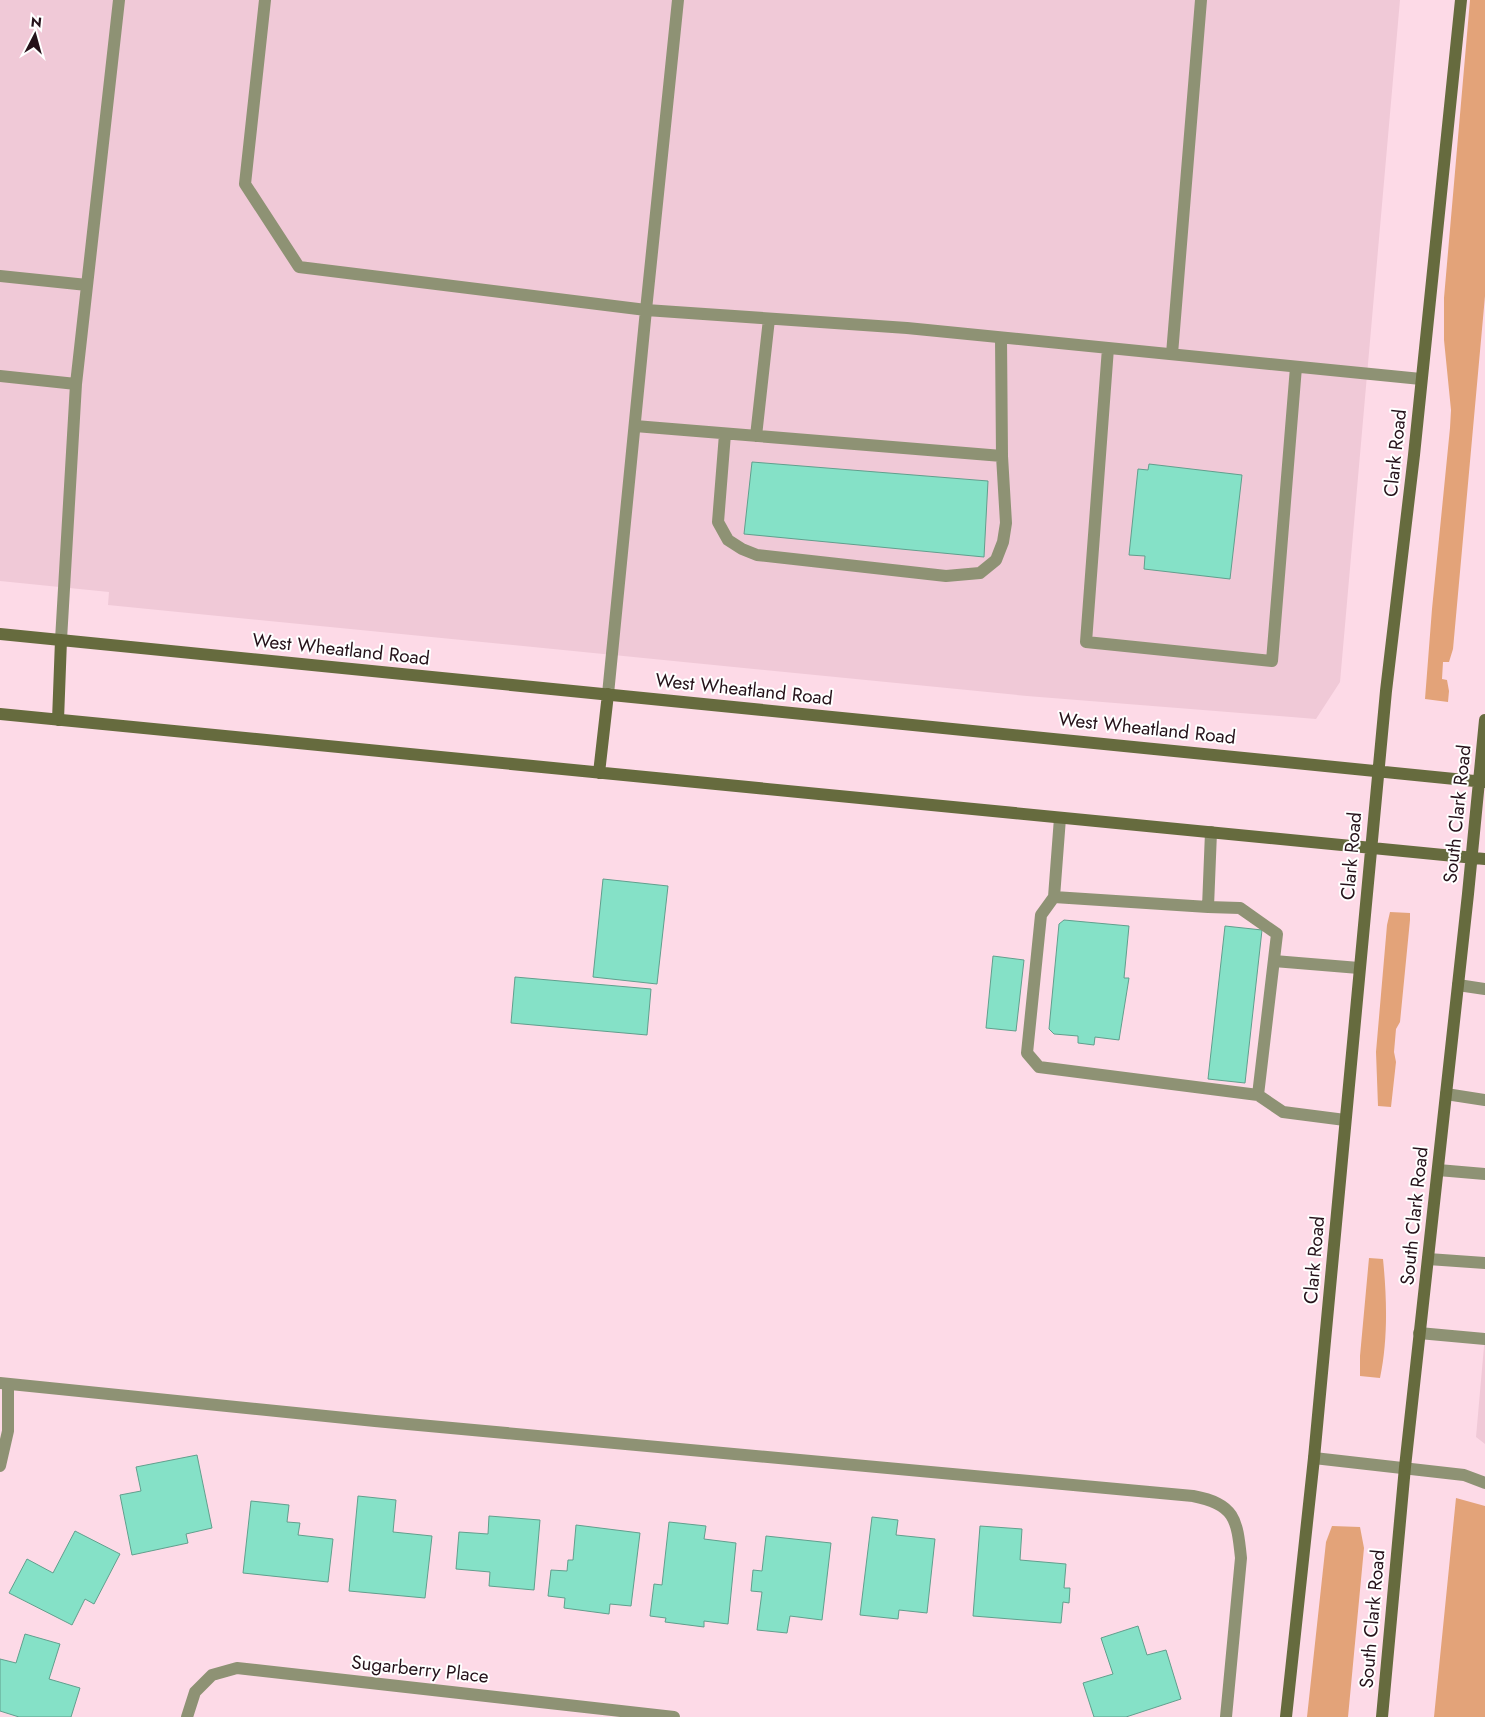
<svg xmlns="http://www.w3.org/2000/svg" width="1485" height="1717" font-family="Jost,sans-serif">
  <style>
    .built { fill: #f0c9d7 }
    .green { fill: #e3a379 }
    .building { fill: #85e1c7; stroke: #619f8d }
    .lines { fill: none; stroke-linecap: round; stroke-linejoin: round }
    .lane { stroke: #8e9274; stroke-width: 12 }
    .street { stroke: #8e9274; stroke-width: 12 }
    .secondary { stroke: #666b3e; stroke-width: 12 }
    .labels { text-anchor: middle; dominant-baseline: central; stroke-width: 4; stroke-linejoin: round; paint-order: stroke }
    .street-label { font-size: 19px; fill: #25121a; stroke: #fff }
  </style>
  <rect width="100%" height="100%" fill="#fddae7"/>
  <path class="built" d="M0,0H1400L1340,682L1316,719L1027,696L108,605L109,592L0,581Z
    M1485,1335V1444L1476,1437Z"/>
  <path class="green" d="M1470,0H1485V296L1453,649L1449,662H1443L1442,679L1447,680L1449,691L1448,702L1425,699L1432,609L1450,428L1451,410L1444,340V298Z
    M1390,912L1410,913V920L1400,1022L1396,1029L1394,1052L1396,1062L1391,1107L1378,1106L1376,1052L1387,925Z
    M1369,1258L1383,1259C1387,1299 1388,1340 1380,1378L1360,1376V1356Z
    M1456,1498L1485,1506V1717H1434Z
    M1332,1526L1360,1527L1364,1548L1348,1717H1307L1326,1542Z"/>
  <path class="building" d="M752,462L988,481L984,557L744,534Z
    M1149,464L1242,475L1230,579L1144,569L1145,556L1129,555L1138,469L1148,470Z
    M603,879L668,886L657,984L593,977Z
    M1064,920L1129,926L1124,978H1129L1119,1040L1095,1037L1094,1045L1078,1043V1036L1054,1034L1049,1029L1059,924Z
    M1225,926L1262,930L1245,1083L1208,1079Z
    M993,956L1024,960L1016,1031L986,1028Z
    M515,977L651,989L647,1035L511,1023Z
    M197,1455L212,1528L186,1534L188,1543L132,1555L120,1495L141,1491L136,1467Z
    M358,1496L396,1500L393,1532L432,1536L425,1598L349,1591Z
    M251,1501L289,1505L287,1522L300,1523L298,1535L333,1539L328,1582L243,1573Z
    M489,1516L540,1520L534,1590L489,1586L490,1572L456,1569L459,1532L488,1534Z
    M872,1517L898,1520L896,1535L935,1539L927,1613L899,1610L898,1619L860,1615Z
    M669,1522L706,1526L704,1539L736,1543L728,1624L704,1621V1627L665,1622L666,1618L650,1616L654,1584L662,1585Z
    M576,1525L640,1533L631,1606L610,1604L609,1614L564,1608L565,1598L548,1596L551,1570L567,1571L568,1560H573Z
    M980,1526L1022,1529L1020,1560L1066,1564L1064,1588H1070L1069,1603L1063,1602L1061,1623L973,1616Z
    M75,1531L120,1554L94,1604L85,1599L72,1625L9,1593L27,1559L53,1573Z
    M766,1536L831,1543L822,1620L790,1616L787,1633L757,1630L762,1592L751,1591L753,1570L762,1571Z
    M1138,1626L1147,1655L1166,1650L1181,1699L1126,1717H1094L1083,1683L1113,1674L1101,1638Z
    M25,1634L60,1644L49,1679L80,1688L71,1717H19L0,1711V1659L16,1663Z"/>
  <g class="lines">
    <path class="lane" d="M265,0L245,184L299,267L646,310L678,0
      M0,276L87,285
      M1001,338L1002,456
      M1108,348L1086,642L1272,661L1296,367
      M1172,354L1201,0
      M0,376L76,384L119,0
      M635,426L1002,456L1006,523L1003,542L996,560L980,573L946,576L757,555L742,549L728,540L718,522L725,434
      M756,436L769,319
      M61,640L76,384
      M608,694L646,310L907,328L1421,379
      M1060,818L1054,897L1208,907L1211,832
      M1054,897L1041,915L1027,1053L1039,1067L1258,1095L1277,934L1240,908L1208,907
      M1274,961L1359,968
      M1458,985L1485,989
      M1446,1094L1485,1100
      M1258,1095L1283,1112L1345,1120
      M1438,1170L1485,1174
      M1428,1259L1485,1263
      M1419,1333L1485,1339
      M0,1383L375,1421L1193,1496C1235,1504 1237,1519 1241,1558L1226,1717
      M0,1466L8,1431V1384"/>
    <path class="street" d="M1314,1458L1464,1475L1485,1483
      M187,1717L195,1692L212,1675L237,1668L674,1717"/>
    <path class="secondary" d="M0,634L1485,782
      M0,714L1485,859
      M58,720L61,640
      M599,773L608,694
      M1286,1717L1314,1458L1386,691L1414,455L1461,0
      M1382,1717L1405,1467L1468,894L1485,720"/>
  </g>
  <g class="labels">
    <g class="street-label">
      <text transform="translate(1395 453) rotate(-84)">Clark Road</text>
      <text transform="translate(341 649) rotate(6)">West Wheatland Road</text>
      <text transform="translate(744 689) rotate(6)">West Wheatland Road</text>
      <text transform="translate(1147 728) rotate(6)">West Wheatland Road</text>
      <text transform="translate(1457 814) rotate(-84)">South Clark Road</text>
      <text transform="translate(1351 856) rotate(-85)">Clark Road</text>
      <text transform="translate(1414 1216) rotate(-84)">South Clark Road</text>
      <text transform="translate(1314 1260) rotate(-85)">Clark Road</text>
      <text transform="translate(1372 1619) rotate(-85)">South Clark Road</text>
      <text transform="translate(420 1669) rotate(6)">Sugarberry Place</text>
    </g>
  </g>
  <g transform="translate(35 35) rotate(6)" stroke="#ffffff" stroke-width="4" paint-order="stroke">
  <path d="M0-4L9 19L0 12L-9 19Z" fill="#25121a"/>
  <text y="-8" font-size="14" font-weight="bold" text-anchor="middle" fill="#25121a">N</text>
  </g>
</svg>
